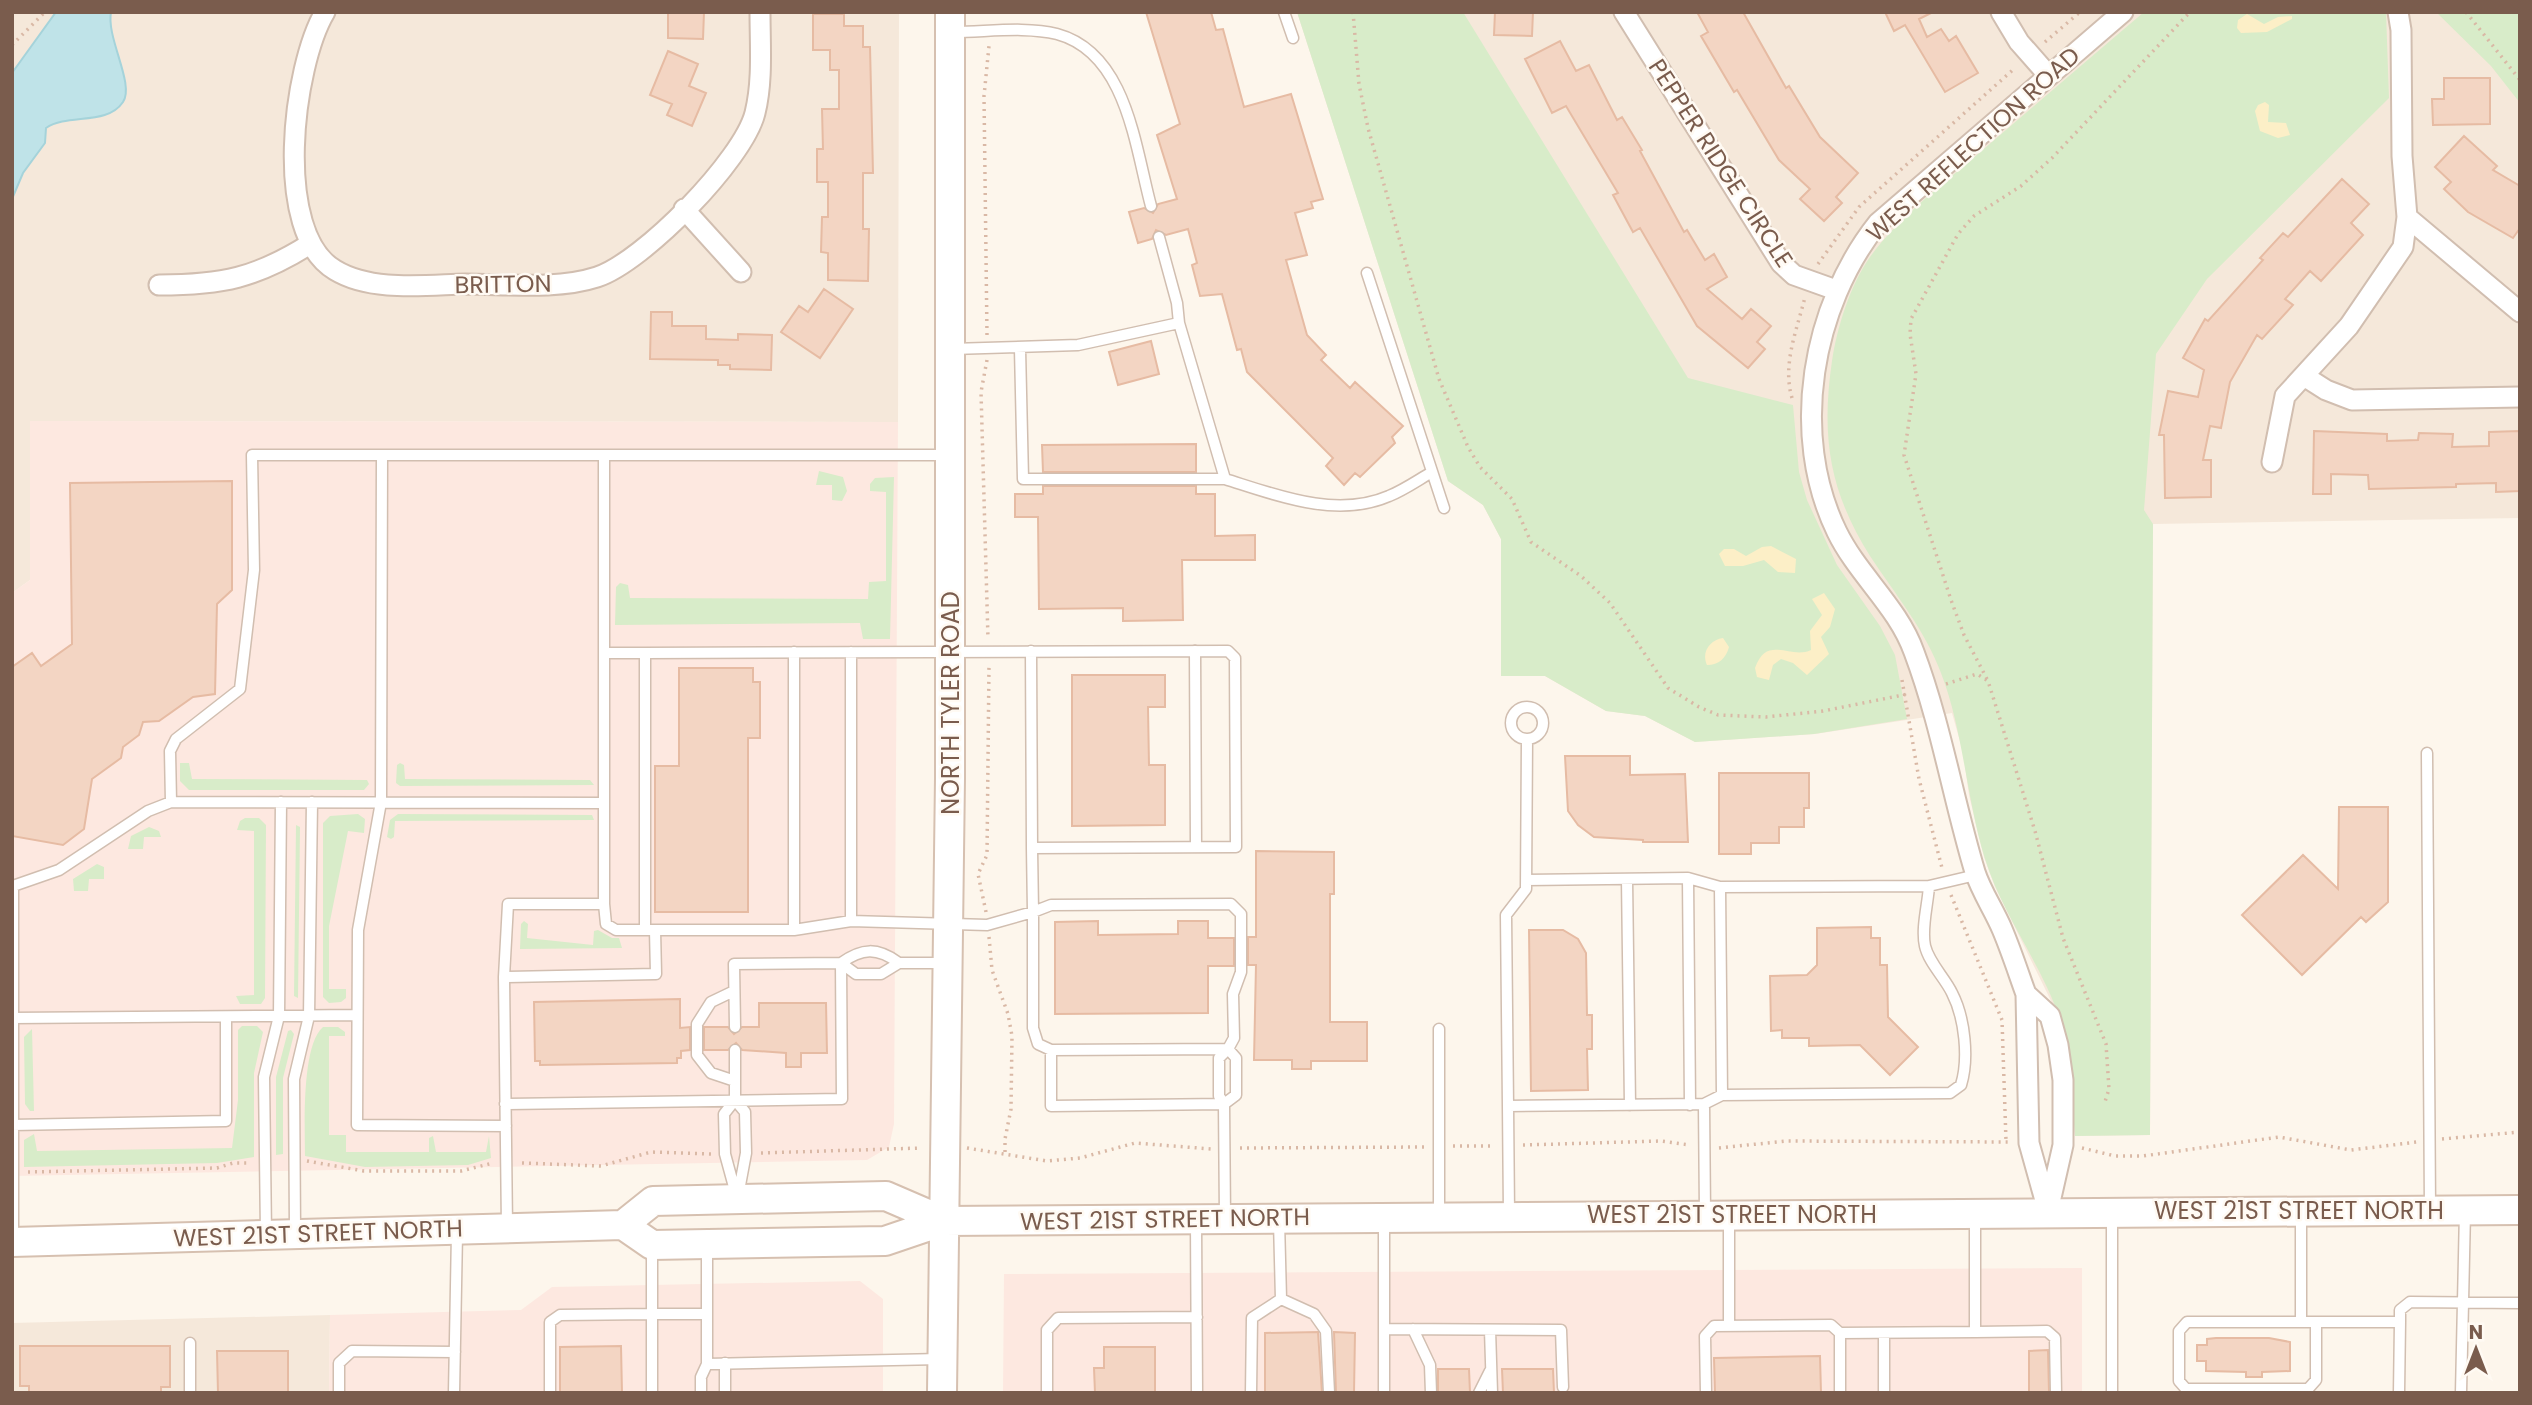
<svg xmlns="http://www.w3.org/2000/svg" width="2532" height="1405" font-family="Poppins,sans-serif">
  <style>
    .residential { fill: #f5e8da }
    .commercial { fill: #fde8e0 }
    .green { fill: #d8ecc9 }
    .sand { fill: #fcefc7 }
    .water { fill: #bfe3e8; stroke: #a5d3da; stroke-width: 2 }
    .building { fill: #f3d5c3; stroke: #e6bba3; stroke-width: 2 }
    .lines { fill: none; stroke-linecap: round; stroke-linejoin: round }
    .service-casing { stroke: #d1beb0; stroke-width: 13 }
    .minor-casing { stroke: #d1beb0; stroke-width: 23 }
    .secondary-casing { stroke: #d6c0b0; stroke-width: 32 }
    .path { stroke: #d9b8a5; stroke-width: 3.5; stroke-dasharray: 2 5; stroke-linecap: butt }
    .service { stroke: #fff; stroke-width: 10 }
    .minor { stroke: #fff; stroke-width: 19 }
    .secondary { stroke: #fff; stroke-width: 28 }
    .labels { text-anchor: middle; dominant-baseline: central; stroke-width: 5; stroke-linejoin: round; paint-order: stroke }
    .street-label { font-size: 24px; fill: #7a5c4d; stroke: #fffaf3 }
  </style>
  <rect width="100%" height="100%" fill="#fdf6ec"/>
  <path class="residential" d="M12,12H899L898,422L30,421V580L12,593Z
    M1297,12H2520V518L2153,524L2150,1135L2075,1136L2068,1045L2056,1011L1995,887L1984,857L1969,795L1963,752L1952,713L1815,734L1695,742L1645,716L1606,711L1545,676H1501V539L1483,505L1448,481Z
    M330,1315L329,1393H12V1323Z"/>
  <path class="commercial" d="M30,421L898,422L894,1124L889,1147L867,1160L12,1176V593L30,580Z
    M2082,1268V1393H1003L1004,1274Z
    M860,1281L883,1299V1393H329L330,1315L521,1310L552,1287Z"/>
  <path class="green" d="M1297,12H1463L1688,378L1793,405L1799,472L1807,500L1837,565L1880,626L1895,655L1907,719L1814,734L1695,742L1645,716L1606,711L1545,676H1501V539L1483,505L1448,481Z
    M2144,12H2386L2389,98L2207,279L2156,354L2144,510L2153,524L2150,1135L2075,1136C2072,1106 2074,1073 2067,1044C2053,978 2005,923 1985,859C1966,798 1964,733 1941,673C1925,630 1895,594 1870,556C1829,491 1821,436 1832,361C1837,328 1850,285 1870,257C1899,217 1942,185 1979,153C2034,106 2089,59 2144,12Z
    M2436,12H2520V103L2491,66Z
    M819,471L843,477L847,491L842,501L832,500V485H816Z
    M894,477L890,639H863L860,623L615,625L616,587L620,583L628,585L630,598L868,599L869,582L886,581V492L870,491V484L875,478Z
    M180,763H189L192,779L367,780L369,784L364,790H189L180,781Z
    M400,763L404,765L405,779L590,780L594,785L400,786L396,783L397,765Z
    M358,814L365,819L364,833L348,831L329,926V989H346V998L341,1002L329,1003L323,997V823L330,816Z
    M398,814L592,815L594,820L395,821L394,837L391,839L387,837L390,820Z
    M245,818H259L266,825L265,998L261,1004H240L236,996L254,995V831L237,830L240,821Z
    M296,825L300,827L298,998L294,996Z
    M149,827L159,831L161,837H144L143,849H128L131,836Z
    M97,864L104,867V879H89L88,891H74L73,879Z
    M524,921L528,924L527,938L593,945L594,931L598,930L612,938H619L622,948L520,949L521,924Z
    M242,1026H257L263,1032L254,1073V1157L217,1163L24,1167V1140L34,1134L37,1151L232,1148L238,1100V1030Z
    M323,1027H338L345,1032V1036H329V1135H346V1152H429V1138L433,1136L436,1152H486L489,1136L491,1158L468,1165L365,1167L305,1156C305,1128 301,1046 323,1027Z
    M32,1029L34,1111H30L25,1104L24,1037Z
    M291,1030L294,1034L283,1078V1154L276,1155V1077L288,1031Z"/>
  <path class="sand" d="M2247,14L2264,24L2278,17L2292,16V19L2267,32L2241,33L2237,28L2238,20Z
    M2265,102L2269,105L2268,122L2286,123L2290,135L2278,138L2260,131L2255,111L2258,105Z
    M1771,546L1796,559L1795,573L1778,572L1764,560L1743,566H1725L1719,554L1724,549H1734L1746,556L1762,547Z
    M1824,593L1835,609L1830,627L1821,637L1829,654L1807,675L1793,663L1781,659L1773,665L1769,680L1757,677L1755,668C1767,634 1790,660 1811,650L1810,631L1822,615L1812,599Z
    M1723,638L1729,647C1726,658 1719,665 1707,665C1701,652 1710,640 1723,638Z"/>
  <path class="water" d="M56,12H111C106,38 135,84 123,102C107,126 68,113 46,128L45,143L23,173L12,199V73Z"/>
  <path class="building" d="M668,12H704L703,39L668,38Z
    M1146,12H1211L1216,30L1223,29L1244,107L1291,94L1323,199L1311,202L1313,208L1295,213L1307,255L1286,260L1307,335L1326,355L1321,360L1350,388L1355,382L1403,426L1392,437L1395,443L1360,477L1355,473L1344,485L1326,466L1333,458L1247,372L1241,349L1237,350L1222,294L1200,296L1192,265L1197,263L1188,229L1166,235L1156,230L1152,239L1138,243L1129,212L1144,208L1153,213L1158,204L1177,199L1157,135L1180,124Z
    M1495,12H1533L1532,36L1494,35Z
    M1697,12H1743L1786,88L1789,86L1820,137L1858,173L1836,197L1842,203L1824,221L1800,199L1810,189L1779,160L1737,90L1734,92L1701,36L1708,32Z
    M1885,12H1933L1919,19L1927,37L1941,29L1949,41L1956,36L1978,73L1945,92L1905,25L1894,31Z
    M813,14H844V26H863V47H870L873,173H863V229H869L868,281L828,280V253L821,252L822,217H828V182H817V149H823L822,109H839V70H830V50H813Z
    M1560,41L1576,71L1589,65L1617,120L1622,117L1642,150L1640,151L1684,232L1687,230L1705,260L1714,254L1727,277L1707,289L1742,319L1751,309L1771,326L1757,342L1765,349L1748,368L1697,326L1640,228L1633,232L1613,195L1618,193L1566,106L1552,113L1525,59Z
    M668,51L698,64L689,86L706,93L692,126L667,115L672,104L650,95Z
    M2444,78H2490V124L2433,125L2432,99H2444Z
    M2464,136L2497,166L2493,170L2520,186V228L2513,238L2468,212L2444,189L2451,182L2435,167Z
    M2342,179L2369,204L2351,223L2363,235L2321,281L2310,271L2285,299L2293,305L2262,339L2257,335L2230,382L2221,428L2210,426L2203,460H2211V497L2165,498L2164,435H2159L2168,391L2198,397L2204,370L2183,358L2205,319L2208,321L2263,260L2260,258L2283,233L2288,237Z
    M824,289L853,309L820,358L781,332L799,306L808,312Z
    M651,312H672V326H706V339L738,340V334L772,335L771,370L730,369V365H718V360L650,359Z
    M1151,341L1159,374L1118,385L1109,352Z
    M2314,431L2387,434V441L2418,440L2419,433L2453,434L2452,447L2489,446V432L2519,431L2520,491L2496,492V483L2456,484V487L2369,489L2368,475L2331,474V494H2313Z
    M1196,444V472H1043L1042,445Z
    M232,481V590L217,604L215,694L193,697L159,721L143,722L139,735L123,747L121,758L92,779L84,829L63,845L12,836V667L32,653L41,666L72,644L70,483Z
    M1043,486H1196V494H1215V536L1255,535V560H1182L1183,620L1123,621V608L1039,609L1038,517H1015V494H1043Z
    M679,668H753V682H760V738H748V912H655V766H679Z
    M1072,675H1165V707H1148L1149,765H1165V825L1072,826Z
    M1565,756H1630V775L1685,774L1688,842H1643V840L1594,837L1578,825L1568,811Z
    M1719,773H1809V808H1804V827H1779V843H1751V854H1719Z
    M2339,807H2388V902L2366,922L2361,917L2302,975L2242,915L2303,855L2338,889Z
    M1256,851L1334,852V894H1330V1022H1367V1061H1311V1069H1292V1060H1254L1256,965H1248V937H1256Z
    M1098,921V935L1178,934V921H1208V938H1234V966H1208V1013L1055,1014V922Z
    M1871,927V938H1880V965H1887L1888,1017L1918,1047L1890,1075L1860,1045L1809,1046V1038H1782V1030L1771,1031L1770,976L1807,975L1817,965V928Z
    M1529,930H1563L1578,939L1586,953L1587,1015H1592V1049H1587L1588,1090L1531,1091Z
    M680,999V1028L690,1027V1050L681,1051V1058H677V1063L540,1065V1061H535L534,1002Z
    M759,1003H826L827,1053H801V1067H786V1053L742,1050L736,1043L728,1050H704V1027H728L734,1034L742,1027H759Z
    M1318,1332L1322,1393H1265V1333Z
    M1334,1332L1355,1333L1354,1393H1336Z
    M2216,1338H2269L2290,1342V1371L2262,1372V1377H2246V1372L2206,1371V1361H2197V1345H2207V1339Z
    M20,1346H170V1387H161V1393H29V1386H20Z
    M621,1346L622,1393H560V1347Z
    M1104,1347H1155V1393H1095L1094,1368H1104Z
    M2048,1350L2049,1393H2029V1351Z
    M217,1351H288V1393H218Z
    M1820,1356L1821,1393H1715L1714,1358Z
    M1438,1369H1469L1470,1393H1438Z
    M1502,1369H1553L1554,1393H1503Z"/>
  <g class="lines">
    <defs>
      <path id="service" d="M1284,12L1293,38
        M954,32C986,32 1026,26 1057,34C1127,53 1135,147 1151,206
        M1367,273L1444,508
        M952,349L1078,345L1179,323
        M1020,349L1023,479H1225L1179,323L1177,303L1159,237
        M382,455L381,802L358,930L357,1125L506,1126
        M1225,479C1276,495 1336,519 1389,496C1404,490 1418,480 1432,472
        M1031,651L1032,848L1236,847L1235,658L1228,651C1034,651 840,652 645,653V930H794L851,921L987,925L1033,912L1032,848
        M1195,651L1196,847
        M794,652V930
        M851,652V921
        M604,653H645
        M1511 723a16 16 0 1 1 32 0a16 16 0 1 1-32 0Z
        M2427,753L2430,1209
        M171,802L604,803V455
        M1688,878L1690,1105
        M1627,879L1630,1105
        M1526,880L1688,878L1720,887
        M604,904L606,924L616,930H645
        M841,963C862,948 877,947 899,963
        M504,977L656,974L655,930
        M734,991L711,1002L697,1024V1055L711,1073L735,1081
        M13,1018L357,1015
        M735,1027L734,964L841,963L856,974H881L899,963H944
        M1439,1029V1216
        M735,1050V1100L724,1114L725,1154L737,1198
        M1051,1050V1106L1224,1104L1236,1095V1058L1228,1049L1051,1050L1038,1044L1033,1028V912L1051,905L1231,904L1241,914V972L1233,994L1234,1038L1228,1049L1219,1058V1096L1224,1104L1225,1218
        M1722,1095L1950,1093L1961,1085C1969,1059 1965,1018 1952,993C1945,978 1929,963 1925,946C1921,928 1928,904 1929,886
        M735,1100L745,1112L746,1153L738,1196
        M505,1104L842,1099L841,963
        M1508,1106L1506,915L1526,889L1527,740
        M12,1125L226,1121V1017
        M1509,1214L1508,1106L1704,1104
        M1705,1214L1704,1104L1722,1095L1720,887L1929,886L1976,875
        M1729,1218V1326
        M1384,1220V1393
        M1279,1221L1281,1299
        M1196,1222L1197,1393
        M507,1227L504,977L508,904H604V803
        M295,1231L294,1079L309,1016L312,802
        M266,1234L264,1077L279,1016L281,802
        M13,1241V886L59,870L148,811L171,802L170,751L176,739L240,689L254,570L252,455H949
        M707,1245V1364L941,1359
        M652,1246V1314H707
        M1281,1299L1314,1314L1326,1331L1329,1393
        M2301,1322H2316V1380L2308,1389H2186L2179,1381V1331L2187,1322H2301V1214
        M2316,1322H2400V1310L2410,1302L2520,1303
        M1384,1329L1561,1330L1563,1387
        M1413,1329L1430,1365L1431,1393
        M1490,1330L1492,1393
        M1975,1332L2047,1331L2055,1338L2056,1393
        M1840,1333L1975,1332V1215
        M1884,1333V1393
        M725,1363V1393
        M190,1393V1343
        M339,1393V1363L352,1351L455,1352
        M454,1393L457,1233
        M550,1393V1322L560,1315L652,1314V1393
        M701,1393V1377L707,1364
        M1047,1393V1330L1058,1318L1197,1317
        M1251,1393L1252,1318L1281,1299
        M1479,1393L1490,1371
        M1706,1393L1705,1336L1714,1326L1831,1325L1840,1333V1393
        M2112,1393V1215
        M2399,1393L2400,1322
        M2461,1393L2465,1211"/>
      <path id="minor" d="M325,12C293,66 272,233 335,270C371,292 425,285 465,284C507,284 557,290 597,277C643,262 743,160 755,113C763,81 760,45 760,12
        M1624,12L1781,263L1794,275L1836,290
        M2001,12L2019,42L2049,76
        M684,209L741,272
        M2407,217L2520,312
        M159,285C222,285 256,278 310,244
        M2304,376L2326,390L2352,400L2520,397
        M2272,462L2285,396L2349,326L2403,247L2407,217L2402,156L2401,30L2398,12
        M2026,994C2018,972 2011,950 2002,929C1994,910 1981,891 1975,872C1953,799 1941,724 1914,652C1898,607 1858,575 1837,532C1789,434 1812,306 1878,223L2123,12
        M2026,994L2050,1016L2058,1045L2063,1080V1145L2048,1211L2029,1143Z"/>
      <path id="secondary" d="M623,1225L653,1201L886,1196L944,1221
        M12,1242L623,1225L652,1245L885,1241L944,1221L2520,1210
        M942,1393L950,778V12"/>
    </defs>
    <use href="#service" class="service-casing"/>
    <use href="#minor" class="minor-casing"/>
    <use href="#secondary" class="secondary-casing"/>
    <path class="path" d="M1353,12L1359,84L1368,128L1439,379L1468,447L1480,467L1512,499L1531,542L1581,576L1610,603L1668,688L1699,707L1718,715L1766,717L1823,711L1908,694
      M2466,12L2520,80
      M2045,42L2080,12
      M12,45L45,12
      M1818,264L1859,207L2015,68
      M987,335L984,96L989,46
      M987,360L981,392L988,639
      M1792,398C1782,364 1797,330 1805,297
      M1987,679L1964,635L1951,600L1904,455L1916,374L1910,334L1911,319L1958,234L1974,216L2021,186L2052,158L2190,12
      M1902,680L1919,779L1942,868
      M1946,684L1977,674L1988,681L2035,831L2063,938L2106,1044L2109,1089L2104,1105
      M1951,895L2002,1020L2006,1141
      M986,912L978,874L987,855L989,664
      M989,937L992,970L1008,1014L1012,1036L1011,1109L1005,1139V1156
      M2442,1139L2520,1132
      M1523,1145L1661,1141L1690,1145
      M1453,1146H1494
      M967,1148L1047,1161L1080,1158L1135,1143L1211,1149
      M1240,1148L1424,1147
      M1719,1148L1786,1141L2012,1142
      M2082,1148L2115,1156H2143L2279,1137L2351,1150L2417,1142
      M761,1153L921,1148
      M307,1161L364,1171H461L493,1163
      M522,1163L601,1166L651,1152L711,1154
      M28,1172L217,1168L233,1163H250"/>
    <use href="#service" class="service"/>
    <use href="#minor" class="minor"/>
    <use href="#secondary" class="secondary"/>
  </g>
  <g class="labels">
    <g class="street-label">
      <text transform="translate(1973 144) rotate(-42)">WEST REFLECTION ROAD</text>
      <text transform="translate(1721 163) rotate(57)">PEPPER RIDGE CIRCLE</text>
      <text transform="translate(503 284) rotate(-1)">BRITTON</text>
      <text transform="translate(950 703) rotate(-90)">NORTH TYLER ROAD</text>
      <text x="2299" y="1210">WEST 21ST STREET NORTH</text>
      <text x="1732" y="1214">WEST 21ST STREET NORTH</text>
      <text transform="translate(1165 1219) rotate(-1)">WEST 21ST STREET NORTH</text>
      <text transform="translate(318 1233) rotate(-2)">WEST 21ST STREET NORTH</text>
    </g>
  </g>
  <rect width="2532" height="1405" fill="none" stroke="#7a5c4d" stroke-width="28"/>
  <g transform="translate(2476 1349)" stroke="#fffaf3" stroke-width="5" paint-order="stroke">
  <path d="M0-5L12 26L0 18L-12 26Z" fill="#7a5c4d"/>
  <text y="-10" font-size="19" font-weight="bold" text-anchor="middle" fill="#7a5c4d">N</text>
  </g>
</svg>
